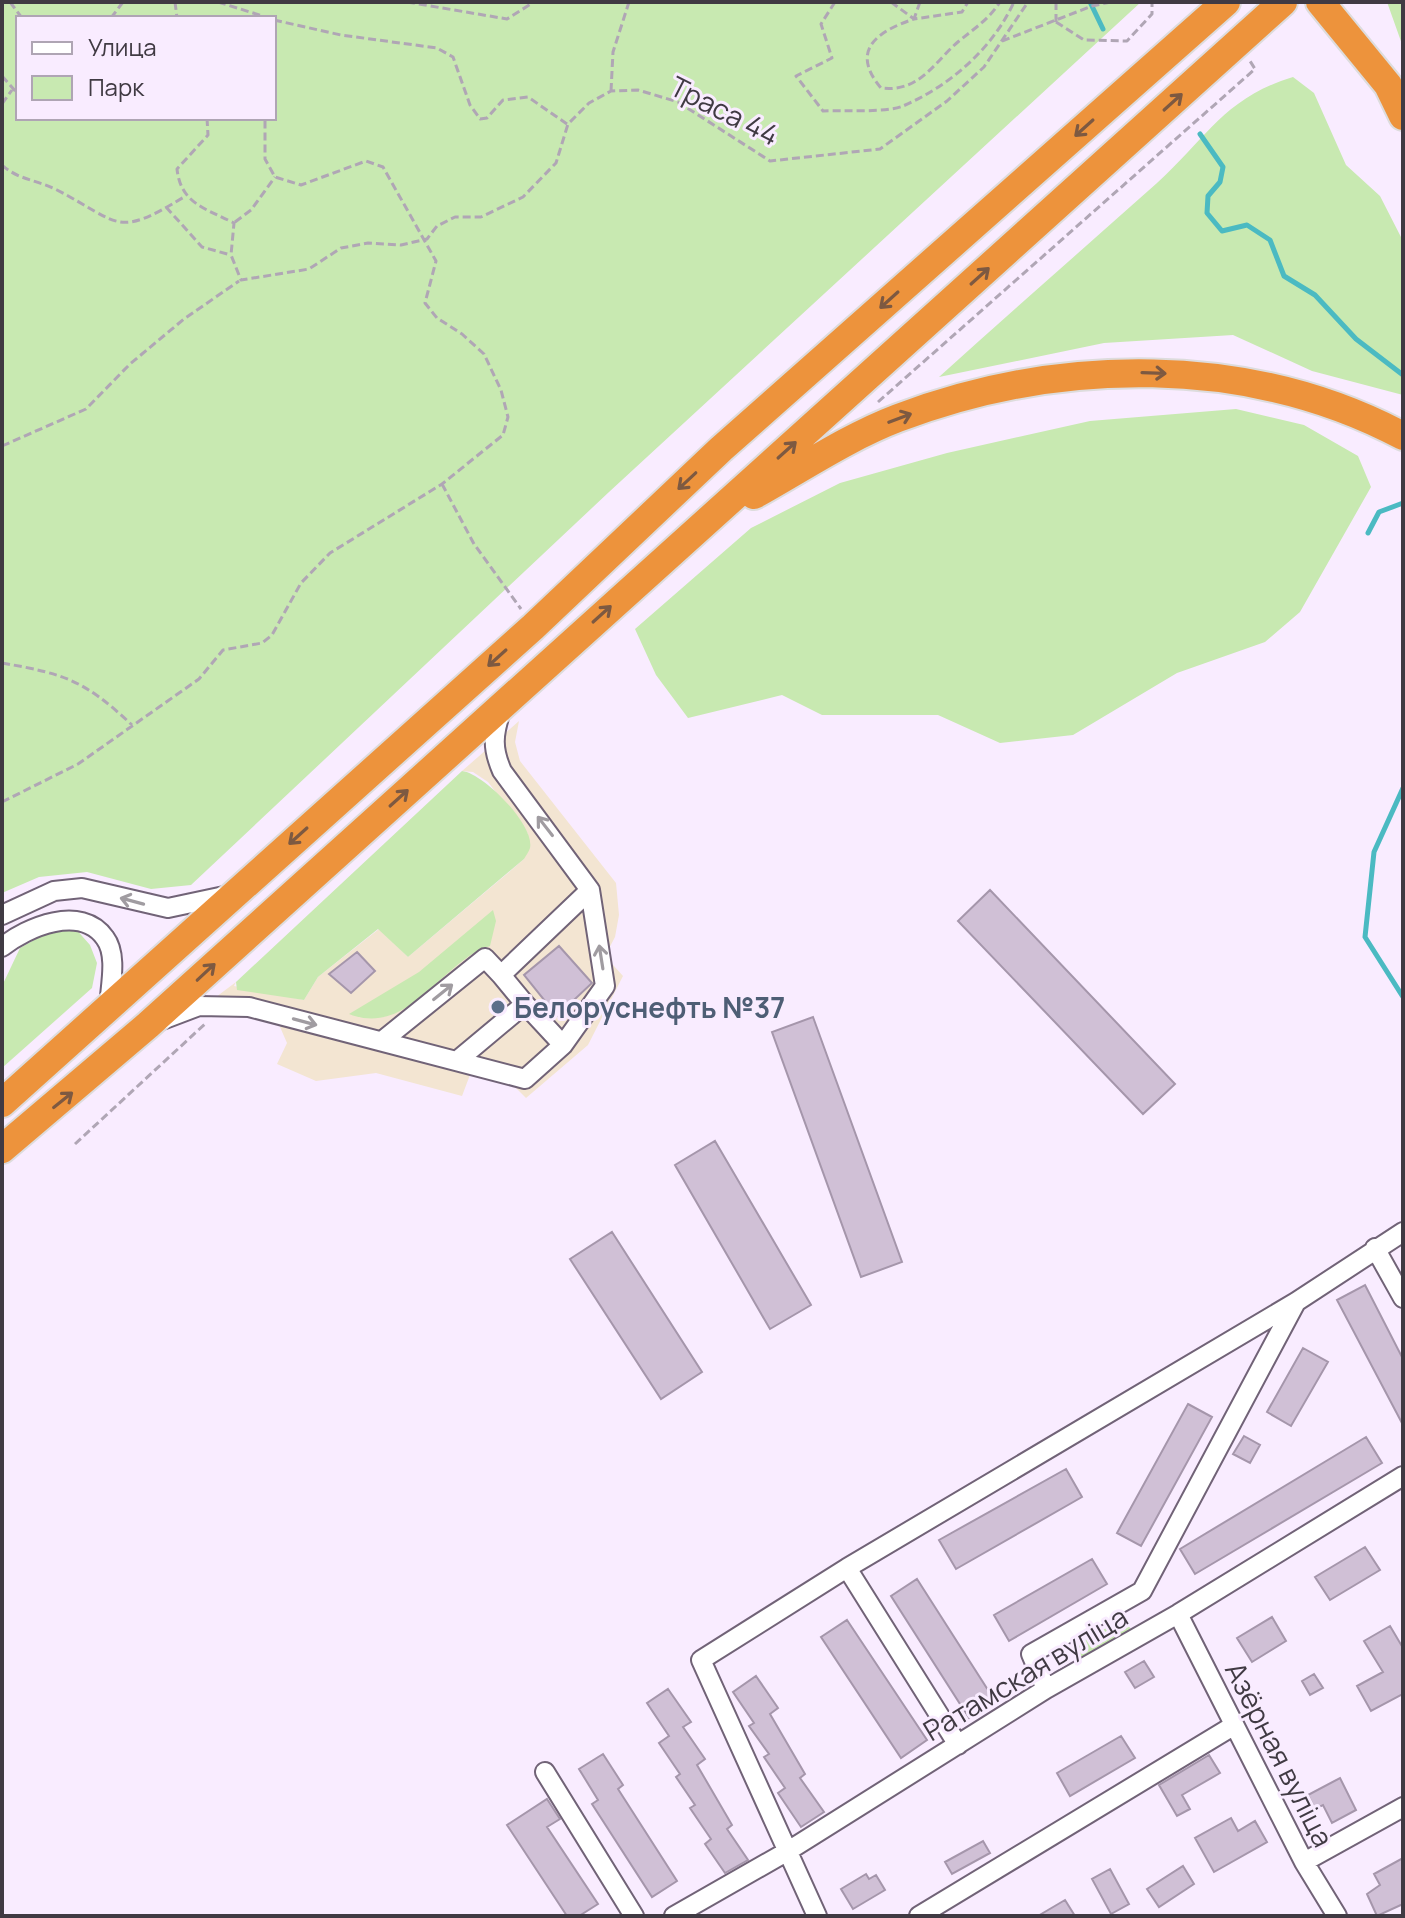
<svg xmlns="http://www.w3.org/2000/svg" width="1405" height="1918" font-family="Manrope,sans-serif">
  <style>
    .commercial { fill: #f3e5d2 }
    .green { fill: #c8e9b1; fill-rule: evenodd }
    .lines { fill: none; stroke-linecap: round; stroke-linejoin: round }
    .stream { stroke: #4bbac2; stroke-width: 5 }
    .building { fill: #d0c0d6; stroke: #a596ab; stroke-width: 2 }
    .minor-casing { stroke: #716377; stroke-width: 22 }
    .highway-casing { stroke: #dddcdd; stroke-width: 32 }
    .path { stroke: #b0a6b5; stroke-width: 3; stroke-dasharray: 8 4; stroke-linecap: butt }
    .minor { stroke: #fff; stroke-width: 18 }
    .highway { stroke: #ed933c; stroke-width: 28 }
    .oneway { stroke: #7d5941 }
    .oneway2 { stroke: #a09ca1 }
    .service-dot { fill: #5c6f8a; stroke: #f9ecff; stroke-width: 3 }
    .labels { text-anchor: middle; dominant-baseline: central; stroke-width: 6; stroke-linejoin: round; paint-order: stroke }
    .street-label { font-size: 28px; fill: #403a43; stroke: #f9ecff }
    .service-label { font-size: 28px; font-weight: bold; fill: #4e5e75; stroke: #f9ecff; text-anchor: start }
  </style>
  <rect width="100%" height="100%" fill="#f9ecff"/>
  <path class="commercial" d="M519,721L515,742L520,761L616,883L619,915L615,937L605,956L623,976L588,1045L526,1098L485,1057L476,1059L462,1096L376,1073L316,1081L277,1064L287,1043L277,1020L251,1015L196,1012L236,982L234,986L304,1000L318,977L379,929L408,957L508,873L524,859L528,834L488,782L473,772L462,771Z"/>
  <path class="green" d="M2,2H1141L609,492L191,885L151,889L87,872L39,877L2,893ZM18,18H274V118H18Z
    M1387,2H1403V47Z
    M1293,77L1314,93L1346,165L1380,196L1403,241V395L1312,371L1233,335L1104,343L939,377C1011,312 1084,248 1157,183C1207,138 1224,98 1293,77Z
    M1236,409L1304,425L1358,456L1371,487L1300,612L1265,642L1177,673L1073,735L1000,743L938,715H822L782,695L688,718L656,675L635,629L751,528L840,483L947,453L1090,421Z
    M462,771C483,773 535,825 530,848C529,852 526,855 524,859L408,957L378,929L318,977L304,1000L237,990L236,982Z
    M493,910L496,921L490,946C443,959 410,1038 349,1014L419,972Z
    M75,928L90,945L97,963L92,988L2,1068V986L20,948L48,932Z
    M1124,1618L1133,1633L1077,1664L1069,1649Z"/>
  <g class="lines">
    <path class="stream" d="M1090,2L1103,29
      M1200,134L1223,167L1220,182L1208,196L1207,213L1222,231L1247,225L1270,240L1284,276L1315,295L1356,339L1403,375
      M1368,533L1379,512L1403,503
      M1403,788L1374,852L1365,937L1403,997"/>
  </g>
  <path class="building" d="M990,890L1175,1084L1143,1114L958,921Z
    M559,946L592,983L557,1016L524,975Z
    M357,952L375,971L351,993L329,974Z
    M813,1017L902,1262L861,1277L772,1032Z
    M715,1141L811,1305L770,1329L675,1165Z
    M612,1232L702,1372L661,1399L570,1259Z
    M1365,1285L1403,1359V1425L1337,1300Z
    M1303,1348L1328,1362L1291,1426L1267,1412Z
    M1188,1404L1212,1417L1141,1546L1117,1533Z
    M1244,1436L1260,1445L1250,1463L1233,1454Z
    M1366,1437L1382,1463L1195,1574L1180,1549Z
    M1066,1469L1082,1497L956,1569L939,1540Z
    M1365,1547L1380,1570L1330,1600L1315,1577Z
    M1092,1559L1107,1584L1009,1641L994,1615Z
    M917,1579L995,1701L969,1718L891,1596Z
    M1272,1617L1286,1641L1252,1662L1237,1638Z
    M847,1620L927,1740L901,1758L821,1637Z
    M1390,1626L1403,1648V1694L1371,1711L1357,1686L1383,1672L1364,1641Z
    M1144,1661L1154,1677L1135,1688L1125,1672Z
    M1314,1674L1323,1688L1310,1695L1302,1681Z
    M756,1676L778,1708L770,1714L805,1774L800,1778L824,1812L801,1827L778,1793L785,1788L764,1757L769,1754L749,1726L754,1723L733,1692Z
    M668,1689L691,1722L683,1727L705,1759L697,1765L732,1825L727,1829L748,1860L725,1873L705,1844L711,1839L690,1808L695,1805L676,1777L680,1774L659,1743L669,1736L647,1703Z
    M1121,1736L1135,1758L1070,1796L1057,1773Z
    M603,1754L623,1785L618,1789L677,1881L652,1897L592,1804L598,1800L579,1769Z
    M1209,1755L1220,1773L1182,1795L1190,1809L1177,1816L1159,1785Z
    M1340,1778L1356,1810L1332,1823L1323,1805L1315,1809L1308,1795Z
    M547,1799L560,1819L547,1827L598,1904L579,1916H567L507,1825Z
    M1231,1818L1238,1831L1255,1821L1267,1842L1214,1872L1195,1838Z
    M983,1841L990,1853L952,1874L945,1862Z
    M1403,1858V1904L1377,1916L1367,1894L1380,1885L1374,1874Z
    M1183,1866L1194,1884L1159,1907L1147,1889Z
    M1110,1869L1129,1904L1111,1914L1092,1879Z
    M866,1874L869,1879L876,1875L885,1890L853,1909L841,1889Z
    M1065,1900L1075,1916H1038Z"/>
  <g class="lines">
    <defs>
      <path id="minor" d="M2,915L54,891L82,888L168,908L229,895
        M2,947C27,927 81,904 105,938C118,955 110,987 109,1007
        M501,975L525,1004
        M162,1020L199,1006L249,1007L525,1079L563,1045
        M382,1041L485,958L501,975L590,890
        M458,1060L525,1004L563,1045L605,986L590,890L502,771C492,748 493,735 501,711
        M1375,1248L1403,1298
        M847,1568L958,1745
        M1178,1614L1304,1862L1337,1916
        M1046,1689L1031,1654L1142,1591L1295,1304
        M545,1772L634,1916
        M1304,1862L1403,1807
        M674,1916L788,1851L1046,1689L1178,1614L1403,1476
        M817,1916L701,1660L847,1568L1296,1302L1403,1232
        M919,1916L1233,1726"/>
      <path id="highway" d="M1320,2L1388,85L1403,116
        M754,495C801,469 848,437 898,418C1059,357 1249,354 1403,436
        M2,1103L533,627L721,449L1226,2
        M2,1149L148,1025L1283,2"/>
    </defs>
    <use href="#minor" class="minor-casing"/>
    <use href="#highway" class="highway-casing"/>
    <path class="path" d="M10,2L22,18
      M175,2L177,18
      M218,2L269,18
      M407,2L507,19L534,2
      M835,2L821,24L832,58L796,76L823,111C843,110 886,113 903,106C950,86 993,48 1014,2
      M891,2L914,19L962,12L968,2
      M920,2L914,19C878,31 849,50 881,88C920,93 935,61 959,41C975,28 988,20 1000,2
      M1056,2V22
      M111,18L123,2
      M274,20L341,35L437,48L453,57L470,105L480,119L487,118L503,100L528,97L567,124
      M1056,22L1084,40L1127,41L1152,14V2
      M1002,41L1092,6L1111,2
      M2,76L18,94
      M611,91L613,52L629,2
      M2,104L12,90
      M207,118L208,135L177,169C181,204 205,208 234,223L231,255L241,280L309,269L341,248L368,243L401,245L427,239L437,226L455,217H481L523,197L556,163L568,124L589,103L611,91L638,90L678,102L770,161L880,149L947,101L984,67L1028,2
      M2,165C18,180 38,180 57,190C121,223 115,239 184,197
      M166,207L202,247L231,255
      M235,222L251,210L275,177
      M878,402L1255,69L1250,61
      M2,446L86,409L130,364L184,319L239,281
      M442,484L474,544L521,609
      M2,663C65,674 84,680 132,725
      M2,802L78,764L199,679L223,650L262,643L272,635L301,583L330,553L442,484L503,435L508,417L501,390L484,354L462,334L437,318L425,303L436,261L383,167L366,161L301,185L275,177L265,159V118
      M75,1144L206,1023"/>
    <use href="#minor" class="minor"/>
    <use href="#highway" class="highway"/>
  </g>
  <defs><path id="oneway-shaft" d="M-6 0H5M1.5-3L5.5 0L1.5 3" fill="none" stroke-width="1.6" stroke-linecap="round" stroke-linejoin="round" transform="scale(2)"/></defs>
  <g class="oneway">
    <use href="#oneway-shaft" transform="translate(1173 102) rotate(-42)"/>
    <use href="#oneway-shaft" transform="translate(1084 128) rotate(138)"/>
    <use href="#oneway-shaft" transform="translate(980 276) rotate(-42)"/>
    <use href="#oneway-shaft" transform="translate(889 300) rotate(138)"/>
    <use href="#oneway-shaft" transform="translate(1154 373) rotate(2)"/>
    <use href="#oneway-shaft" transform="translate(900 418) rotate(-21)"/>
    <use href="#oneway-shaft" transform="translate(787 450) rotate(-42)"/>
    <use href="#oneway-shaft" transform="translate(687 481) rotate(137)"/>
    <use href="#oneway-shaft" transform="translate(602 614) rotate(-42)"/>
    <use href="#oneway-shaft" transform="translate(497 658) rotate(138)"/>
    <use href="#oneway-shaft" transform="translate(399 798) rotate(-42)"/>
    <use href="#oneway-shaft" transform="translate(298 836) rotate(138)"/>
    <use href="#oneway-shaft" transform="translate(206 972) rotate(-43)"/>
    <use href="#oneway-shaft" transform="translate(63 1100) rotate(-39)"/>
  </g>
  <g class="oneway2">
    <use href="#oneway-shaft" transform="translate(545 826) rotate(-128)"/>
    <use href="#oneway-shaft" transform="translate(132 901) rotate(-165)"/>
    <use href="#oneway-shaft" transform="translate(601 957) rotate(-99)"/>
    <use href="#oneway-shaft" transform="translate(443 992) rotate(-39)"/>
    <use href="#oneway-shaft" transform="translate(305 1022) rotate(15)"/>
  </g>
  <circle class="service-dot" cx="498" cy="1007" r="8"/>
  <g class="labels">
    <g class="street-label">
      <text transform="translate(725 110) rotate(27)">Траса 44</text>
      <text transform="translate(1025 1673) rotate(-31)">Ратамская вуліца</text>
      <text transform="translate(1280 1754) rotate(63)">Азёрная вуліца</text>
    </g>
    <g class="service-label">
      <text x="514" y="1007">Белоруснефть №37</text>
    </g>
  </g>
  <rect width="1405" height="1918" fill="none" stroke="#403a43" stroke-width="8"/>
  <rect x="16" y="16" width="260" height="104" fill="#f9ecff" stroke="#afa5b4" stroke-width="2"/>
  <rect x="32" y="42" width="40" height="12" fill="#ffffff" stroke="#afa5b4" stroke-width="2"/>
  <text x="88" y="56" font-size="24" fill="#403a43">Улица</text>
  <rect x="32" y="76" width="40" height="24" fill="#c8e9b1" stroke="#afa5b4" stroke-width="2"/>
  <text x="88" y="96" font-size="24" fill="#403a43">Парк</text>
</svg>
